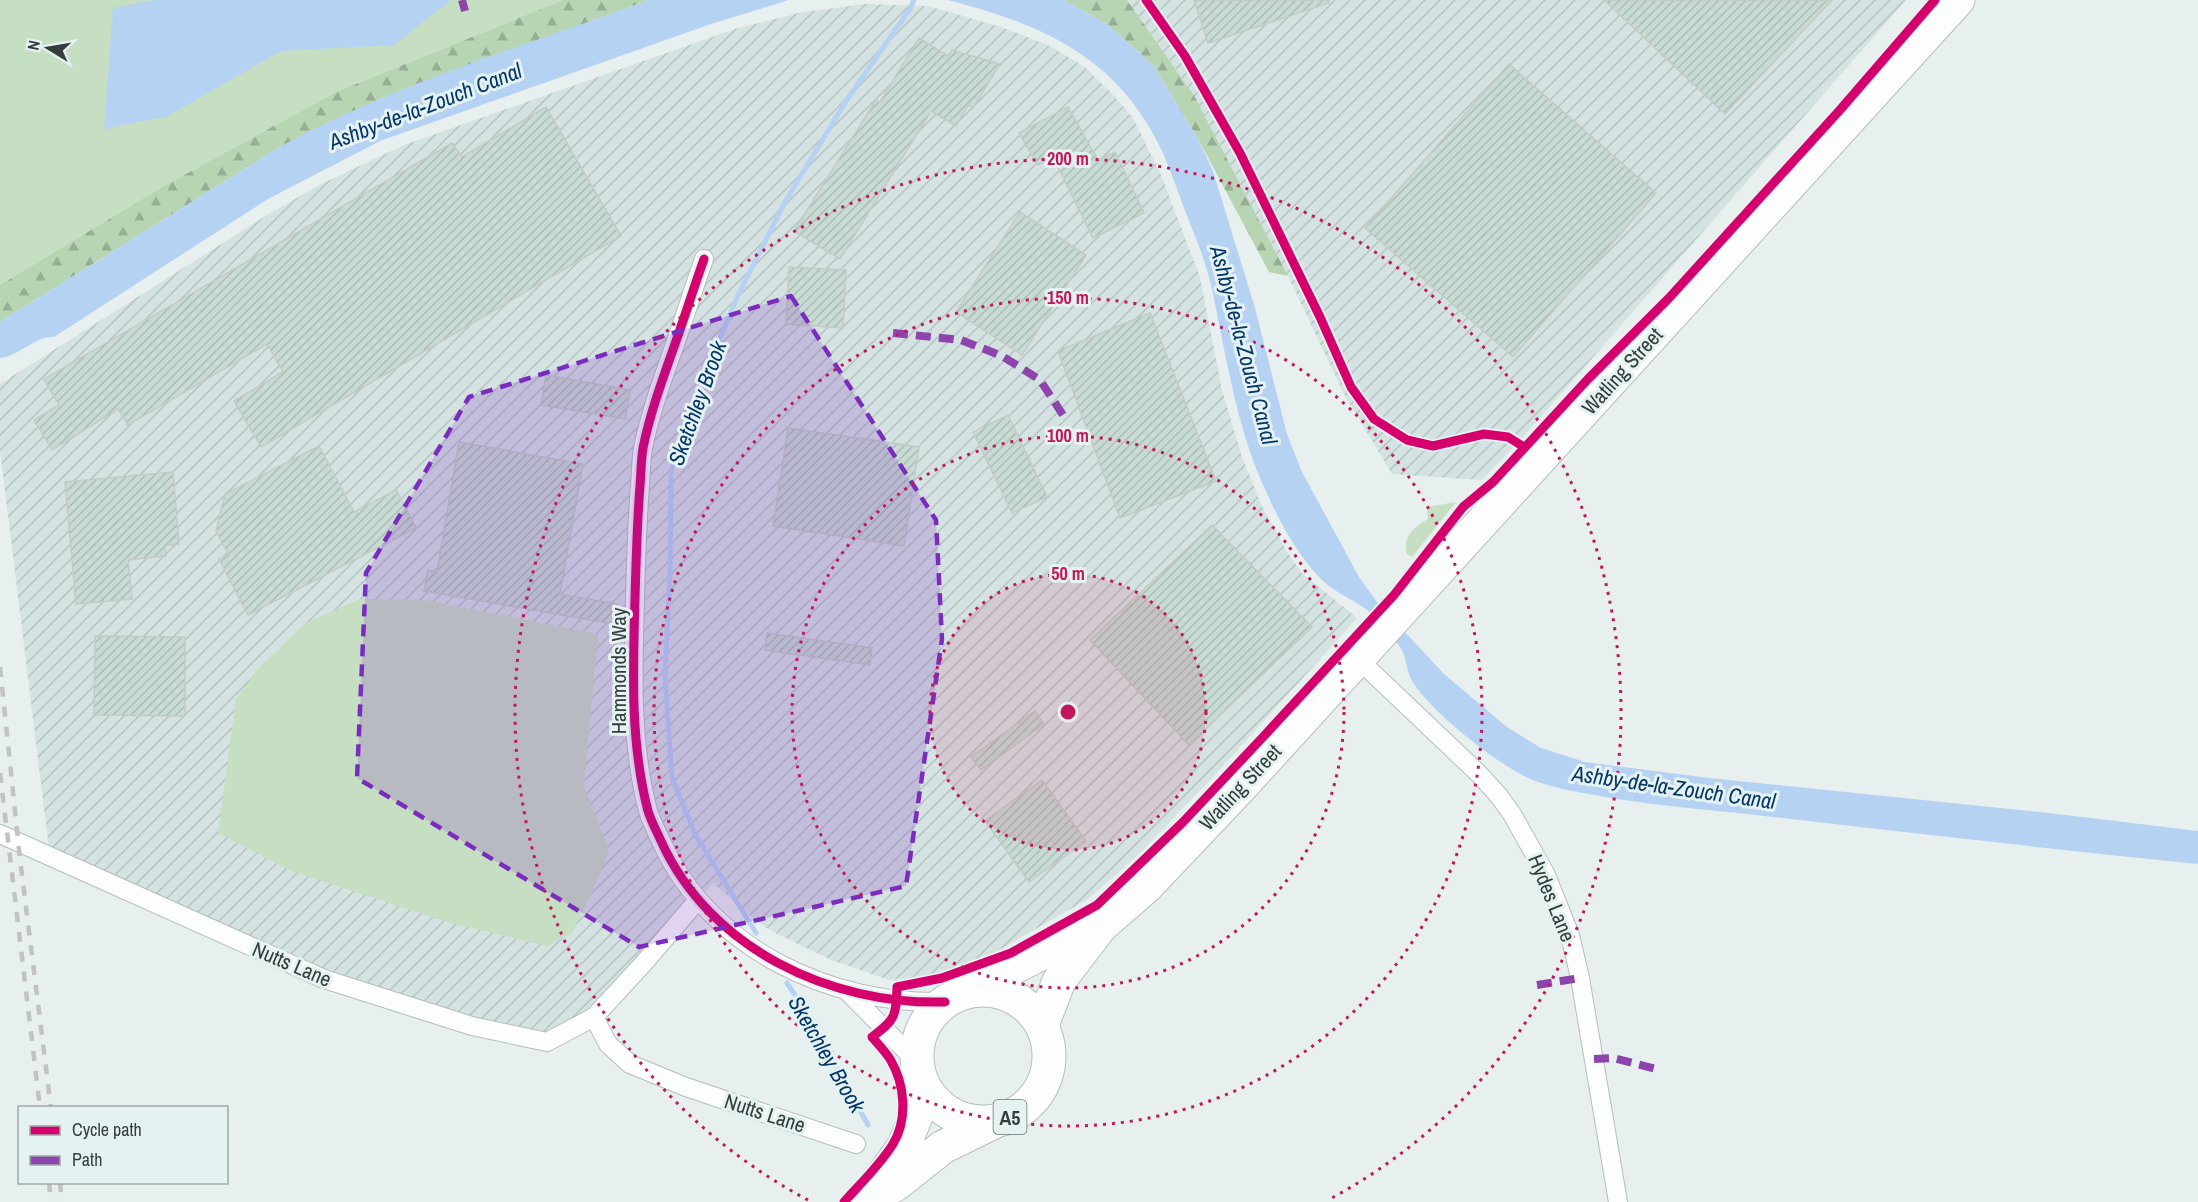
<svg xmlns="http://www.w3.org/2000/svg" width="2198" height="1202" font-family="'Archivo Narrow',sans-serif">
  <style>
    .industrial { fill: url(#industrial-furrows) }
    .grass { fill: #c6dec2 }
    .forest { fill: url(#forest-firs) }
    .water { fill: #b6d2f3 }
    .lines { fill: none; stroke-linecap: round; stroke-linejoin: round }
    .stream { stroke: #b6d2f3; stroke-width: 5 }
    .building { fill: url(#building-hatch); stroke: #c4cac8; stroke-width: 1.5 }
    .street-casing { stroke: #b8bdbd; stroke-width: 20 }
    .highway-casing { stroke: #b8bdbd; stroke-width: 35 }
    .street { stroke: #fcfdfd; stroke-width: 18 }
    .highway { stroke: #fcfdfd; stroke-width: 33 }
    .rail { stroke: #c1c2c2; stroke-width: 4.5; stroke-dasharray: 10 10; stroke-linecap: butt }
    .quiet { stroke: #8e44ad; stroke-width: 8; stroke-dasharray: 15 8; stroke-linecap: butt }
    .cycleway-casing { stroke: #e5f2f2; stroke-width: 13 }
    .cycleway { stroke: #d6006c; stroke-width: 9 }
    .marked { fill: #7b2cbf; fill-opacity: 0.2; stroke: #7b2cbf; stroke-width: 4.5; stroke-dasharray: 12 8; stroke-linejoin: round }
    .ring { fill: none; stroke: #c2185b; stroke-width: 3; stroke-dasharray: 3 6 }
    .labels { text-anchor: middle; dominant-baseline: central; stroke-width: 6; stroke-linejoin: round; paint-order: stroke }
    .shield { fill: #e5f2f2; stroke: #6b7373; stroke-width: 1.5 }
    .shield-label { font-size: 20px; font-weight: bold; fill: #373d3d }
    .street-label { font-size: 21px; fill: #373d3d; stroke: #e5f2f2 }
    .water-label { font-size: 22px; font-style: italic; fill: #043668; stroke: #e5f2f2 }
    .centre { fill: #c2185b; stroke: #e5f2f2; stroke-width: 3 }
    .ring-label { font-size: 18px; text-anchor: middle; font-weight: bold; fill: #c2185b; stroke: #e5f2f2; stroke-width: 6; stroke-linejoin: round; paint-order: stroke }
  </style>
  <defs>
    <pattern id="industrial-furrows" width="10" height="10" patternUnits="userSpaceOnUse" patternTransform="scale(1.5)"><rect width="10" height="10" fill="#d4e2e2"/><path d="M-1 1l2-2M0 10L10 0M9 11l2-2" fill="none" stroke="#b7c3c3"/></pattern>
    <pattern id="forest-firs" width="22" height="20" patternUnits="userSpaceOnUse" patternTransform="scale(1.5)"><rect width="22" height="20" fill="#b8d5b3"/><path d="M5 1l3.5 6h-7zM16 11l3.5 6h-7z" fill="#96ae93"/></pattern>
    <pattern id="building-hatch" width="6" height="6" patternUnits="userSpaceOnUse" patternTransform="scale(1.5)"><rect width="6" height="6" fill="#c7dbd4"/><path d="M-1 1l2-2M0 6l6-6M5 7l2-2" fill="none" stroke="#acbdb7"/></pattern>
  </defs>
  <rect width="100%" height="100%" fill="#e8efef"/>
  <path class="industrial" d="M1127,0H1906L1524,436L1482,480L1392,474L1345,396L1288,276L1195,97Z
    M865,4L928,6L1001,27L1048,45L1085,67L1113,95L1133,118L1161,175L1200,277L1222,390L1242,457L1262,506L1286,550L1302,573L1357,618L1214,776L1137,856L1088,899L994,953L928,976L890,980L831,960L773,932L756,921L713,883L594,1017L547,1042L324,979L50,857L0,450V384L272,212L321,184L404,145L735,29L798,13Z"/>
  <path class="grass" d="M0,0H563L336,92L162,187L0,285Z
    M1456,502L1412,557L1407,554C1402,536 1415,527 1428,519L1427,507Z
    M360,599L424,600L598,634L584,786L609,850L592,893L572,933L547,946L447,922L289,870L218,833L236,699L259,668L306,623Z"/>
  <path class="forest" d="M563,0H649L382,98L278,148L0,322V285L162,187L336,92Z
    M1064,0H1127L1195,97L1288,276L1269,272L1197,137L1153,65L1107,24Z"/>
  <path class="water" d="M154,0H451L394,45L281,51L166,117L126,124L104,130L113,8Z
    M649,0H789L711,24L380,141L268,199L54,337C34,336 20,356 0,358V322L278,148C394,84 524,46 649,0Z
    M948,0H1064L1107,24L1153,65L1197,137L1213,171L1255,308L1287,434L1302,472L1359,577L1377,602L1444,674L1507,727L1541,748L1585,762L1709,778L2049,813L2198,831V864C2050,849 1903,832 1756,815C1702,809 1647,805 1594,795C1572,791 1549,787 1528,778C1496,763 1428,710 1411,679C1406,669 1407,657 1400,647C1391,634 1379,618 1366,609C1352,599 1336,593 1323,581C1297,555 1279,521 1264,487C1236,425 1226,355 1212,289C1206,261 1194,234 1184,208C1176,187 1169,165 1159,145C1114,55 1040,24 948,0Z"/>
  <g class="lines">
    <path class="stream" d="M756,933L695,834L672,778L665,676L670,571L671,472L703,379L738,295L785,202L846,101L910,9L914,0
      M787,983L811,1019L868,1125"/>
  </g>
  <path class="building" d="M1194,0H1329V3L1208,43Z
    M1604,0H1832L1725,114Z
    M919,38L948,56L952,50L1000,64L973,108L968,105L956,126L931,111L840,259L794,231L876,100L880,102Z
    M1509,64L1656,193L1513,357L1365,228Z
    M546,107L621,236L261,447L234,401L283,372L267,344L128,425L118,409L52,450L34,420L59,405L44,379L452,143L462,157Z
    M1068,107L1098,160L1115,152L1144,213L1093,238L1053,157L1038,165L1019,133Z
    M1020,212L1086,255L1022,355L956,312Z
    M789,267L846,270L843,328L786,324Z
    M1150,313L1216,481L1120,518L1058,351Z
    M546,375L630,390L625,419L541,405Z
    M1008,415L1047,497L1012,513L973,432Z
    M788,428L919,447L904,546L773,526Z
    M459,442L583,464L560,594L617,604L613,624L424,591L428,570L437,572Z
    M319,446L354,512L396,490L416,528L248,615L219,559L228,554L216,531L225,494Z
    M173,472L179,544L165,546L166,556L128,560L132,599L76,604L65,482Z
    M1212,525L1312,627L1189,745L1090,640Z
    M767,633L872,648L870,665L765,650Z
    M95,636L185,637V716L94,715Z
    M1035,711L1044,724L981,770L971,757Z
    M1042,780L1086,841L1029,882L985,821Z"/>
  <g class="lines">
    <defs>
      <path id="street" d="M704,259C694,287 685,316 675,344C663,378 650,413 643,448C641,460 641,473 640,486C637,523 636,561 635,599C633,670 630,742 648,811C651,821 657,832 661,841C710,949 830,1005 945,1002
        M1358,659L1478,773L1499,796L1512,814L1546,875L1570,935L1580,978L1618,1202
        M0,834L324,979L472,1026L547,1042L594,1017L643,964L698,900
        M847,991L916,1061
        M594,1017L608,1044L630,1064L686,1087L856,1144"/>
      <path id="highway" d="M917 1056a66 66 0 1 1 132 0a66 66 0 1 1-132 0Z
        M970,990L1040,954L1097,927
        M1042,1025L1059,981L1101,926L1147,886L1240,788L1958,0
        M874,1188L904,1146L918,1111L925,1089
        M869,1196L895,1185L943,1147L994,1122"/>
    </defs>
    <use href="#street" class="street-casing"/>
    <use href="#highway" class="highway-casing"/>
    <use href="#street" class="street"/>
    <use href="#highway" class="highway"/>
    <path class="rail" d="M0,667L20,859L51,1108
      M0,773L40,1108
      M49,1182L51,1202
      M60,1182L62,1202"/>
    <path class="quiet" d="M462,0L465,11
      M893,333L961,340L1002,356L1040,380L1063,415
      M1537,985L1580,978
      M1594,1059L1613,1058L1656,1069"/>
    <defs>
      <path id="cycleway" d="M1146,0L1185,56L1240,153L1320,317L1351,387L1374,419L1407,440L1433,446L1484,434L1508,437L1524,447
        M704,259C694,287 685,316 675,344C663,378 650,413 643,448C641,460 641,473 640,486C637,523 636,561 635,599C633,670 630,742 648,811C651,821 657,832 661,841C710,949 830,1005 945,1002
        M844,1202C860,1184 880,1165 893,1144C908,1119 905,1084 890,1059C885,1051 878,1044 872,1037C896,1019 896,1016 897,987L942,978L1011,953L1097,905L1183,822L1263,737L1394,595L1463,507L1493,482L1588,379L1669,298L1839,111L1935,0"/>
    </defs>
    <use href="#cycleway" class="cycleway-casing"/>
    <use href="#cycleway" class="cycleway"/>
  </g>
  <path class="marked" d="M791,296L936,520L942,639L906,886L639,947L357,778L366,573L469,397Z"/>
  <circle cx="1068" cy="712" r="138" fill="#c2185b" fill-opacity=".12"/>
  <g class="ring">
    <circle cx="1068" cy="712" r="138"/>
    <circle cx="1068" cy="712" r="276"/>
    <circle cx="1068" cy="712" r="414"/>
    <path d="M808 1200A553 553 0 1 1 1328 1200"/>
  </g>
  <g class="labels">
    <rect class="shield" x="993.5" y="1100" width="33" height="34" rx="4.5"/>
    <g class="shield-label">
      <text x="1010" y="1117">A5</text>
    </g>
    <g class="street-label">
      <text transform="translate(1622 371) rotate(-48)">Watling Street</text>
      <text transform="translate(618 671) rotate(-90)">Hammonds Way</text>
      <text transform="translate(1240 787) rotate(-47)">Watling Street</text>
      <text transform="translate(1552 898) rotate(68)">Hydes Lane</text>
      <text transform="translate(292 964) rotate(23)">Nutts Lane</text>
      <text transform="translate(765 1113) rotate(18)">Nutts Lane</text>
    </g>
    <g class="water-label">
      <text transform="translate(425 106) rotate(-21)">Ashby-de-la-Zouch Canal</text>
      <text transform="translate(1244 345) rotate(75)">Ashby-de-la-Zouch Canal</text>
      <text transform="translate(697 403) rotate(-70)">Sketchley Brook</text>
      <text transform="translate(1674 787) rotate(8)">Ashby-de-la-Zouch Canal</text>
      <text transform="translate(827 1054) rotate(60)">Sketchley Brook</text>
    </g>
  </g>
  <circle cx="1068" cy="712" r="9" class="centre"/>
  <g class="ring-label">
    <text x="1068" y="165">200 m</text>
    <text x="1068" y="304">150 m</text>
    <text x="1068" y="442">100 m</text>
    <text x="1068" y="580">50 m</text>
  </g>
  <rect x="18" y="1106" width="210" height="78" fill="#e5f2f2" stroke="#9faaaa" stroke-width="1.5"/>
  <rect x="30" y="1126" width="30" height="9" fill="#d6006c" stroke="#9faaaa" stroke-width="1.5"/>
  <text x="72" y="1136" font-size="18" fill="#373d3d">Cycle path</text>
  <rect x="30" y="1156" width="30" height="9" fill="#8e44ad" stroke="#9faaaa" stroke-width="1.5"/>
  <text x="72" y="1166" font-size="18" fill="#373d3d">Path</text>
  <g transform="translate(48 48) rotate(281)" stroke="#e5f2f2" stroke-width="4.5" paint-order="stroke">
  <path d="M0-4.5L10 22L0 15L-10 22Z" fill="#373d3d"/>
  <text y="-9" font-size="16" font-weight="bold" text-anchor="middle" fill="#373d3d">N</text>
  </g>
</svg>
